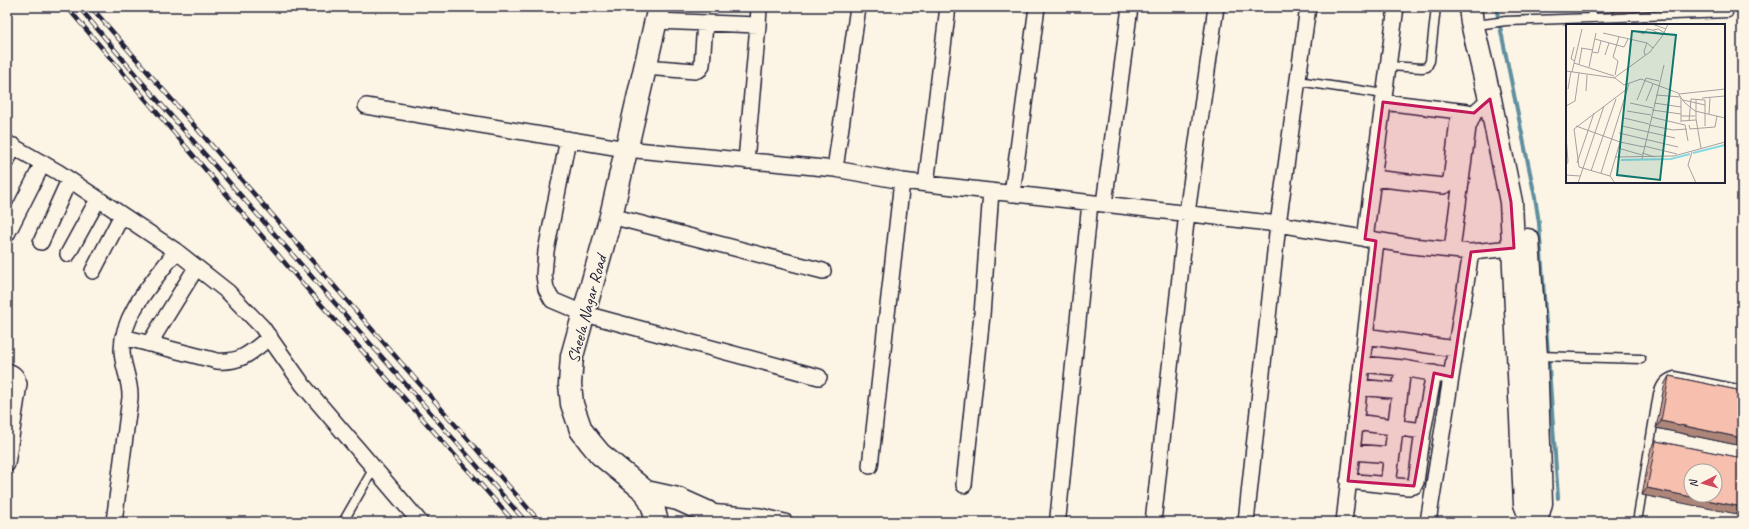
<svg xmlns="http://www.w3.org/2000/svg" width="1749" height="529" font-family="Caveat,sans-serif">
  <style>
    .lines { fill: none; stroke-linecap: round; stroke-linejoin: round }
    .stream { stroke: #5f8f9f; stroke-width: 4 }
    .lane-casing { stroke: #22223b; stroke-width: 11 }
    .street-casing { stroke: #22223b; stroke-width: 18 }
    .secondary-casing { stroke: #22223b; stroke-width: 25 }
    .lane { stroke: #fcf5e5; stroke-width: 8 }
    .street { stroke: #fcf5e5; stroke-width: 15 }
    .secondary { stroke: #fcf5e5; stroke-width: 22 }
    .rail-casing { stroke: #22223b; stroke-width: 4.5 }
    .rail { stroke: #fcf5e5; stroke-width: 3; stroke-dasharray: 9; stroke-linecap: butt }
    .wall { fill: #d4a495; stroke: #22223b }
    .shaded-wall { fill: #ad8679; stroke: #22223b }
    .building { fill: #f7bfad; stroke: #22223b; fill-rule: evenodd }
    .marked { fill: #c2185b; fill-opacity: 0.2; stroke: #c2185b; stroke-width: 3; stroke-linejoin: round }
    .labels { text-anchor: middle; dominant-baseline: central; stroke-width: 3.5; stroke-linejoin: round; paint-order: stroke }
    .street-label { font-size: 17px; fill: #22223b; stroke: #fcf5e5 }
    .inset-river { fill: none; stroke: #88d8e1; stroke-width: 2 }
    .inset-road { fill: none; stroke: #a5a1a1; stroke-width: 1 }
    .view { fill: #0f766e; fill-opacity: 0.15; stroke: #0f766e; stroke-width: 2 }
    .inset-edge { fill: none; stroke: #22223b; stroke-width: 2 }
  </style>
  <rect width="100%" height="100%" fill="#fcf5e5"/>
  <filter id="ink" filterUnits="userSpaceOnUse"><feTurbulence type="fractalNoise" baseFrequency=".025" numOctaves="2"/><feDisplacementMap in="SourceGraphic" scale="8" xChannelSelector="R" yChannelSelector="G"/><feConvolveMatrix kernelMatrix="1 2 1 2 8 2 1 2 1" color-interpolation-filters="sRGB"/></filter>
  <g filter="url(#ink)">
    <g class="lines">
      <path class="stream" d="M1496,7L1535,197L1539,223L1558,498"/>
      <defs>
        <path id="lane" d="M1592,18L1728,13
          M1484,24L1506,21L1592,18L1591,7
          M1388,66L1422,68L1427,67L1430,61L1436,7
          M1298,81L1384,94
          M1538,356L1641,359
          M343,522L374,468
          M1637,522L1658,394C1661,385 1664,379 1674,376L1742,390"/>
        <path id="street" d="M656,21L758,25
          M645,67L695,71L700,69L702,65L705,23
          M1383,102L1468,112
          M366,106L626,149L835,169L902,181L1278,224L1412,246L1471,252L1522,247
          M568,139L546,251L544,275L546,289L552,300L585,314L819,377
          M7,143L58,172L176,251L228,292L262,327L303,385L420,522
          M7,160L14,146
          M746,161L758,25L759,7
          M835,169L858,7
          M1373,178L1443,186C1451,184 1451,179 1452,172L1459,111
          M926,184L948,7
          M1012,194L1037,7
          M1104,204L1130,7
          M611,216L823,271
          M7,234L43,163
          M1365,239L1396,7
          M41,242L69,180
          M1452,250L1468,127L1474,113L1490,99
          M68,254L98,199
          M93,271L122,215
          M1365,336L1455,349
          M123,337L217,361C242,363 251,352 270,337
          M149,344L196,268
          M1362,364L1403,368L1442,375
          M7,371C15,373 17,377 19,384L7,464
          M1359,387L1400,391
          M1355,422L1423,431
          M1352,452L1391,455
          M870,466L902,181
          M1348,481L1408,487L1414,486L1416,482L1423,431L1434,373
          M964,485L982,315L991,191
          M1388,485L1403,368
          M707,512L760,516L785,522
          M1058,517L1090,203
          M114,522L130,398C131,381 122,366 122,350C122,313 155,280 176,251
          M1153,522L1187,213L1216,7
          M1246,522L1278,224L1308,7
          M1344,522L1376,241
          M1428,522L1471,252"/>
        <path id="secondary" d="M659,7L611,216L572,356L570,384L572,404L581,430L590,442L600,454L634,482L646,492L678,499L707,512L717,522
          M1470,7L1472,23L1490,99L1511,202L1525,504L1532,522
          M1528,240L1536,356L1541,503L1536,522
          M646,492L653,507L657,522"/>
      </defs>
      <use href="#lane" class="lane-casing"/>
      <use href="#street" class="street-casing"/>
      <use href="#secondary" class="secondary-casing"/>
      <use href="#lane" class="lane"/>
      <use href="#street" class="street"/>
      <use href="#secondary" class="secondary"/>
      <defs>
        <path id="rail" d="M67,7L302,283L514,522
          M79,7L140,80L526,522
          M91,7L540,522"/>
      </defs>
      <use href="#rail" class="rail-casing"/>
      <use href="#rail" class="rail"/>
    </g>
    <path class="wall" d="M1612,7H1691L1612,14Z
      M1669,376L1742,391V446L1656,428L1665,383Z
      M1656,441L1742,458L1642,495L1651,448Z"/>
    <path class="shaded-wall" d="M1617,7H1691L1612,14Z
      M1661,421L1742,438V446L1656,428Z
      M1647,488L1742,507V515L1642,495Z"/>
    <path class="building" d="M1669,376L1742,391V438L1661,421Z
      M1656,441L1742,458V507L1647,488ZM1691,471H1715V495H1691Z"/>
  </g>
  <path class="marked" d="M1490,99L1511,202L1514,248L1471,252L1452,377L1434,373L1414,486L1348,481L1376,241L1365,239L1383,102L1474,113Z"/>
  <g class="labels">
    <g class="street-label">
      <text transform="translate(587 309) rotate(-75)">Sheela Nagar Road</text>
    </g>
  </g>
  <g transform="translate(1566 24)">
    <rect width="159" height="159" fill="#fcf5e5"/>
    <path class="inset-river" d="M127,129L159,121M55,136L105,135L124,130"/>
    <path class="inset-road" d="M86,0L100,5M87,6L92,5L99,9M69,7L78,10L81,5L86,6L97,11M37,9L81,19L87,24M29,15L58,23L62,15M8,23L5,35L9,37M15,24L27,26M26,28L32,29L35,17M39,31L43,19M79,31L78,27L81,19M8,39L48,52M13,40L16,24M23,43L30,9M0,47L49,54L58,61L75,55L112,69L118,78L129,87L159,94M6,48L16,5M49,51L52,37L47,33L53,13M48,54L84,28L97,11L102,0M2,65L5,47M20,67L21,51M113,70L159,65M90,71L115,73M115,74V98M136,74L159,72M130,75V95L135,124M71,76L80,54L93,57M117,76L139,81M80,77L87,60M64,79L87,84M88,79L115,83M0,82L9,77L13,49M86,86L115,90M61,87L85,91M143,90L144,74M115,92H129M85,93L119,101L122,117M58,94L83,100M115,97L130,96M123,97L125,75L139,76V102M83,101L107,106L121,105M123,101L124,105L149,103L151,92M10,102L54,118L78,123M56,102L109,114M53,109L112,123M0,111L2,138L0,141M78,122L111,130M52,124L76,131M126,128L122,141L130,159M76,129L89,133M49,133L108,132L159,118M76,135L98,41M11,139L28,89M25,147L50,75M35,149L63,60M0,151L14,152M44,152L54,118M12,159L38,82M49,159L44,152L13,143L8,105L61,65"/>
    <path class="view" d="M66,7L110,11L94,156L51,151Z"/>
    <rect width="159" height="159" class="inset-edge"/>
  </g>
  <rect width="1749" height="529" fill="none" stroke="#fcf5e5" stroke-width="24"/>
  <rect x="12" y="12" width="1725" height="505" fill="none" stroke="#22223b" stroke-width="1.5" filter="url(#ink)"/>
  <g transform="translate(1703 483) rotate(264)"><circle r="19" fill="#fcf5e5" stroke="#a5a1a1"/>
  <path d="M0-3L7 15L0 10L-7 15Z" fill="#d1495b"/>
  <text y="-6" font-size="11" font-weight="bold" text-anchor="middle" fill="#22223b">N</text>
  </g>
</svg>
